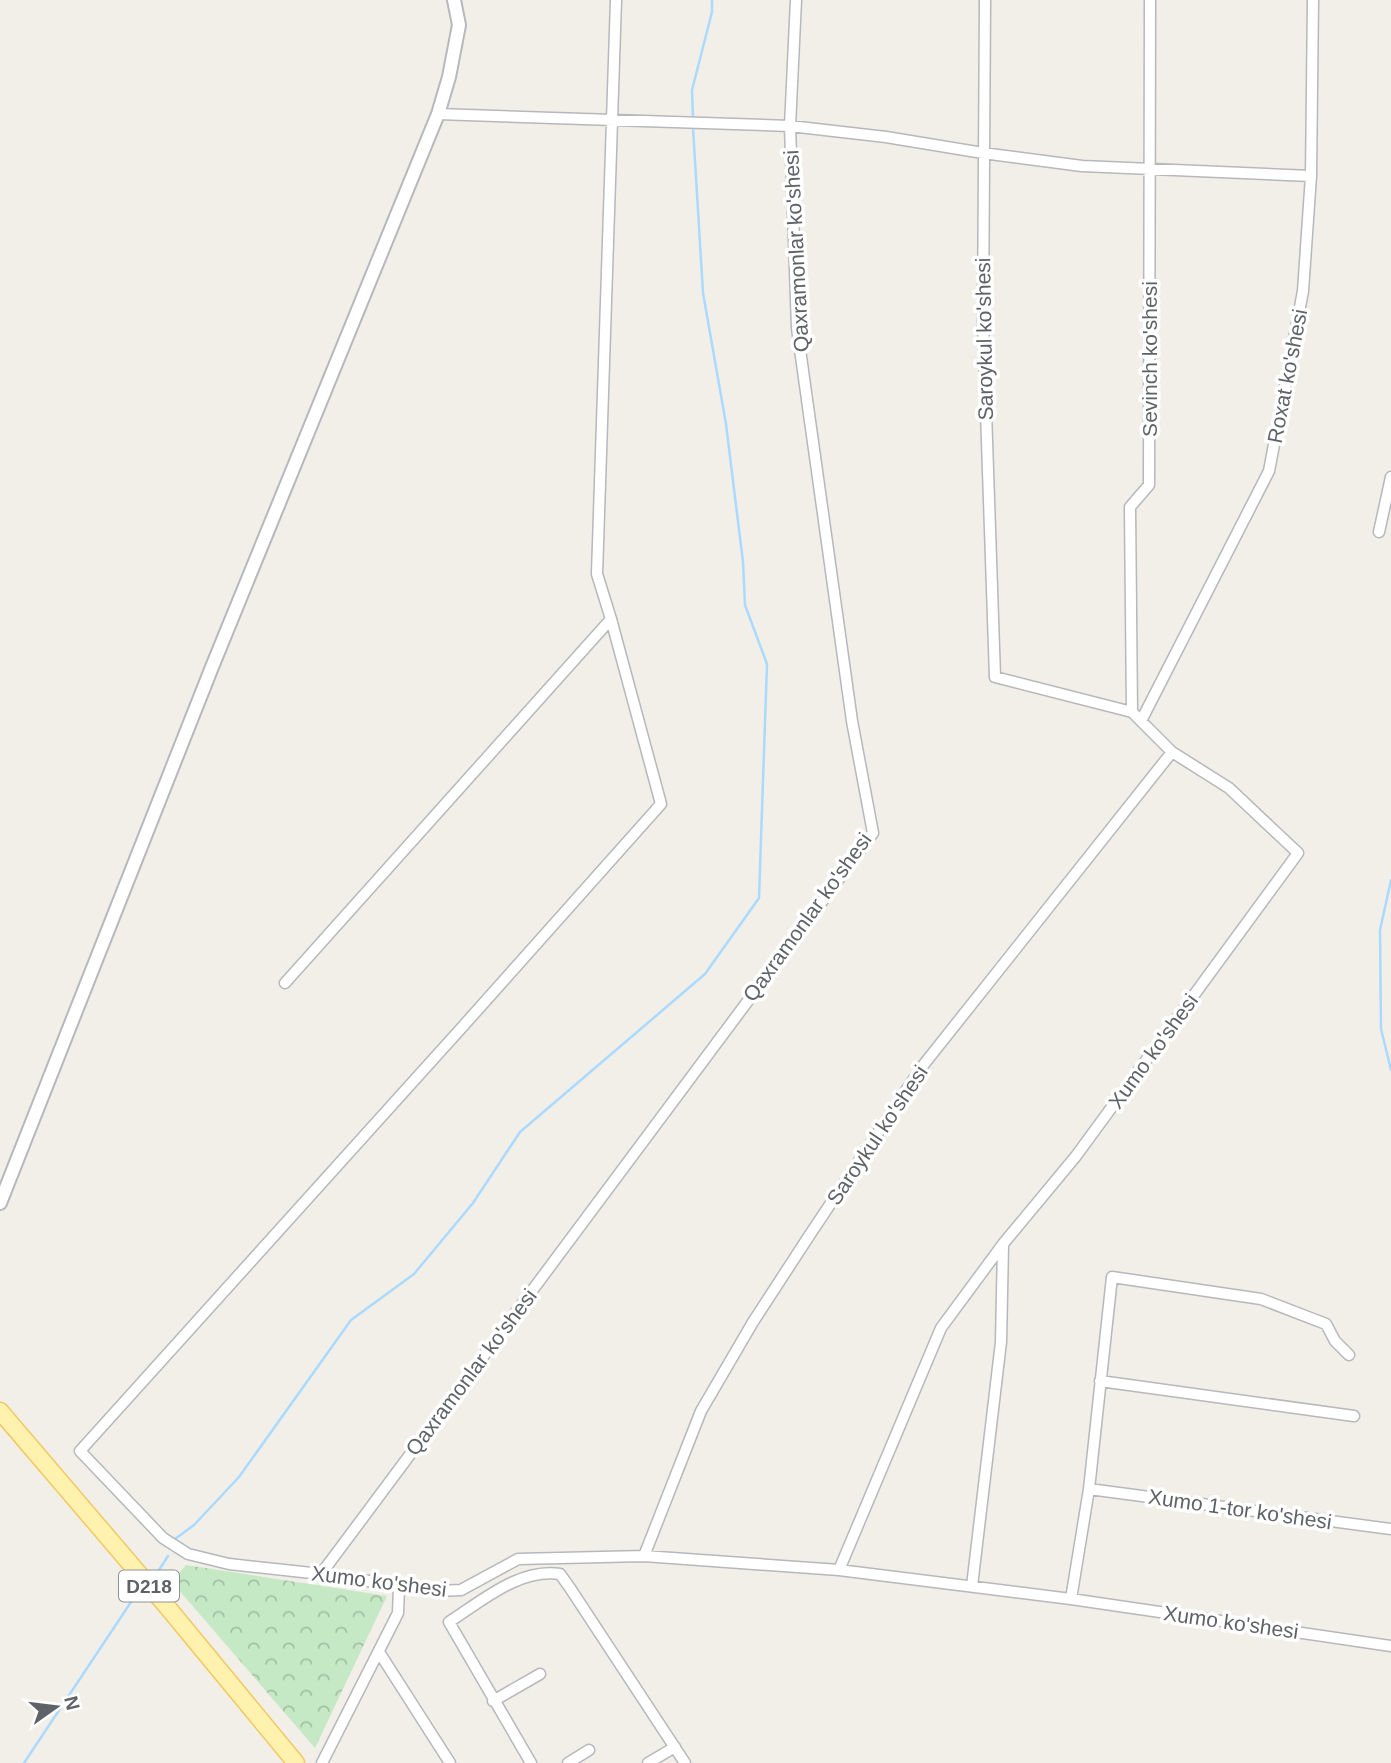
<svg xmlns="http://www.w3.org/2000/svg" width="1391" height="1763" font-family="Helvetica,sans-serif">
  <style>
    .forest { fill: url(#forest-crowns) }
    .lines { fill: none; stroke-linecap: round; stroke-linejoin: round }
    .stream { stroke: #aadaff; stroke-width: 2.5 }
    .minor-casing { stroke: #b5b8bc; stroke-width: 13 }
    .tertiary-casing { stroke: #b5b8bc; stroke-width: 16 }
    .primary-casing { stroke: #f2c960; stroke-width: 19 }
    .minor { stroke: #fff; stroke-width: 10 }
    .tertiary { stroke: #fff; stroke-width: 12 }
    .primary { stroke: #fff2af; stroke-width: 16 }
    .labels { text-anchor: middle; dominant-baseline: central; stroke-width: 7; stroke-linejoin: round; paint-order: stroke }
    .shield { fill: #fff; stroke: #8f9295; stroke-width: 2 }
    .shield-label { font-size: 19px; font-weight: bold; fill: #5f6368 }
    .street-label { font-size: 21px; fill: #5f6368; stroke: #fff }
  </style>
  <defs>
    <pattern id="forest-crowns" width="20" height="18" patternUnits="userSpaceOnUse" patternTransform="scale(1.75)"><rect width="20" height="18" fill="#c5e8c5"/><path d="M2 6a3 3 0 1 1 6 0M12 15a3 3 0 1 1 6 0" fill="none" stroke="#a3c0a4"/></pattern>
  </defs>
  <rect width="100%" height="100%" fill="#f1efe8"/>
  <path class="forest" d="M186,1565L387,1596L315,1748L172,1582Z"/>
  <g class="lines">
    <path class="stream" d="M693,117L692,90L712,12V0
      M1391,880L1380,930L1381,1029L1391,1070
      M175,1539L194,1525L239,1477L351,1320L414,1274L473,1203L520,1132L705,974L759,898L767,664L745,605L743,562L726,424L703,293L693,128
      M155,1576L168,1556
      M24,1763L135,1596"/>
    <defs>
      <path id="minor" d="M616,0L597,574L611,619L661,804L465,1024L80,1451L163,1538L188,1554L229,1564L321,1574L437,1591L461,1590L518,1559L644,1556L839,1570L1071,1599L1391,1646
        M438,114L790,126L886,137L983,153L1082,166L1311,176
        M1379,532L1391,477
        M1132,712L1130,507L1149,485L1150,0
        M1141,721L1269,471L1303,291L1311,176L1313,0
        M285,983L611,619
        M1100,1381L1354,1416
        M1089,1489L1391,1529
        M644,1556L701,1411L753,1322L809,1236L921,1068L1172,752
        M839,1570L941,1328L1003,1244L1076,1156L1298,853L1229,788L1172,752L1132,712L995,677L983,323L985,0
        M321,1574L873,833L852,721L797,328L790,126L796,0
        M972,1586L1001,1342L1003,1245
        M1071,1599L1089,1489L1112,1277L1261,1299L1326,1324L1335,1341L1349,1355
        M379,1652L450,1763
        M493,1701L540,1674
        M322,1763L398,1613L399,1587
        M531,1763L449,1622C482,1601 519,1568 560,1574L570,1588L685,1763
        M568,1763L589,1750
        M648,1763L675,1747"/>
      <path id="tertiary" d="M0,1203L212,667L438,114L449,77L459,25L454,0"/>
      <path id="primary" d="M0,1411L169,1609L296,1763"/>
    </defs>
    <use href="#minor" class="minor-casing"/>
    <use href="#tertiary" class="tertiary-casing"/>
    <use href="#primary" class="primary-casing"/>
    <use href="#minor" class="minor"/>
    <use href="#tertiary" class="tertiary"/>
    <use href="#primary" class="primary"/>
  </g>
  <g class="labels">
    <rect class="shield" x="119" y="1570.5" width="60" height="31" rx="5"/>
    <g class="shield-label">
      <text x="149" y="1586">D218</text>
    </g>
    <g class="street-label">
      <text transform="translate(796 251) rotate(-93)">Qaxramonlar ko'shesi</text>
      <text transform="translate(984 339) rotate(-91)">Saroykul ko'shesi</text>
      <text transform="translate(1149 359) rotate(-90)">Sevinch ko'shesi</text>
      <text transform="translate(1287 376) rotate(-79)">Roxat ko'shesi</text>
      <text transform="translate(807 917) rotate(-54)">Qaxramonlar ko'shesi</text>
      <text transform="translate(1153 1051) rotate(-54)">Xumo ko'shesi</text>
      <text transform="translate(877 1135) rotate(-56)">Saroykul ko'shesi</text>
      <text transform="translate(471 1372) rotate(-53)">Qaxramonlar ko'shesi</text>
      <text transform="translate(1240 1509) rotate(8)">Xumo 1-tor ko'shesi</text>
      <text transform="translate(379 1581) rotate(7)">Xumo ko'shesi</text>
      <text transform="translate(1231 1622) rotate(8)">Xumo ko'shesi</text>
    </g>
  </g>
  <g transform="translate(56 1707) rotate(76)" stroke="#ffffff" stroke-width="5" paint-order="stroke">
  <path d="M0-5L12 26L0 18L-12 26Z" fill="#5f6368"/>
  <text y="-10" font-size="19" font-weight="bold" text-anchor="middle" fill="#5f6368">N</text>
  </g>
</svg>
